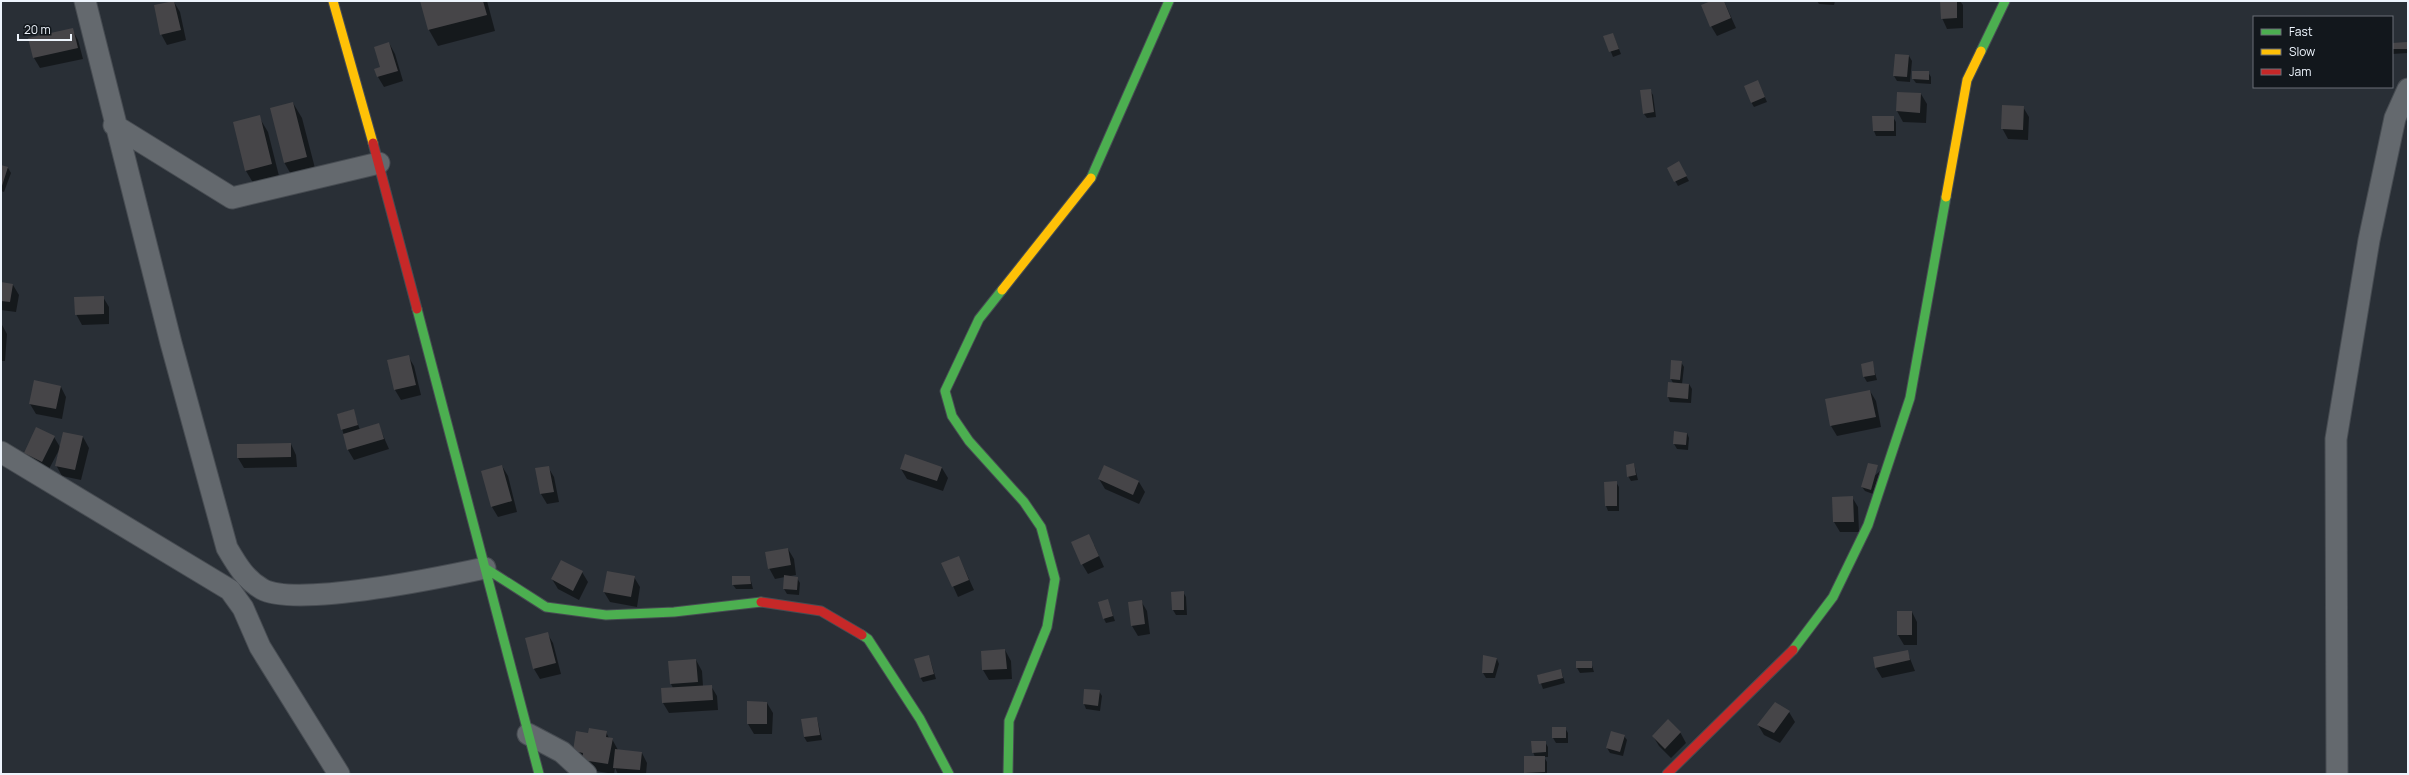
<svg xmlns="http://www.w3.org/2000/svg" width="2409" height="775" font-family="Manrope,sans-serif">
  <style>
    .shadow { fill: #0007 }
    .building { fill: #464548 }
    .lines { fill: none; stroke-linecap: round; stroke-linejoin: round }
    .street-casing { stroke: #474c52; stroke-width: 23 }
    .fast-casing { stroke: #474c52; stroke-width: 11 }
    .slow-casing { stroke: #474c52; stroke-width: 11 }
    .jam-casing { stroke: #474c52; stroke-width: 11 }
    .street { stroke: #64696e; stroke-width: 21 }
    .fast { stroke: #4caf50; stroke-width: 9 }
    .slow { stroke: #ffc107; stroke-width: 9 }
    .jam { stroke: #c62828; stroke-width: 9 }
  </style>
  <rect width="100%" height="100%" fill="#292f36"/>
  <path class="shadow" d="M487,1L495,31L438,46L429,30L421,2Z
    M1713,1H1724L1736,28L1717,36L1711,26Z
    M1817,1H1835L1834,5L1819,4Z
    M1941,1H1960L1963,5V28L1947,29L1942,18Z
    M174,2L180,12L186,40L167,45L161,34Z
    M72,29L78,40L83,59L40,68L34,58L30,39Z
    M1613,34L1621,54L1613,57L1605,37Z
    M389,43L395,54L403,81L384,87L378,77Z
    M2407,43L2408,53L2392,54V44Z
    M1909,56L1912,61L1910,82L1897,81L1894,76Z
    M1928,72L1931,77V84L1916,83L1913,79Z
    M1758,81L1767,102L1754,107L1751,102Z
    M1650,90L1653,95L1656,117L1647,118L1644,114Z
    M1898,93L1921,94L1927,104L1926,123L1903,122L1897,111Z
    M293,103L302,118L316,172L293,178L284,162Z
    M2023,107L2029,117L2028,140L2008,139L2002,128Z
    M259,117L268,132L280,180L255,186L246,171Z
    M1893,117L1896,122V136H1876L1874,131Z
    M1679,163L1689,181L1678,186L1668,168Z
    M1,166L8,168L11,173L4,192L1,191Z
    M1,283L13,285L19,295L16,312L1,310Z
    M103,297L109,307V324L82,325L76,314Z
    M1,323L7,334L5,361H1Z
    M408,356L414,366L421,395L401,400L395,390Z
    M1681,362L1684,367L1682,384H1689L1692,389L1691,403L1670,402L1668,397L1673,383L1671,379Z
    M1872,362L1877,380L1867,382L1864,377Z
    M61,387L66,397L62,419L36,414L30,404Z
    M1870,391L1876,401L1881,427L1837,436L1831,426Z
    M353,410L360,430L378,424L389,449L354,460L348,450L338,414Z
    M1687,433L1689,438L1688,450L1677,449L1674,444Z
    M54,437L60,447L83,437L89,448L81,480L62,476L56,465L59,450L48,471L31,463L25,453Z
    M291,444L296,455L297,467L244,468L238,458Z
    M1634,464L1638,480L1631,481L1628,476Z
    M502,466L508,476L517,512L498,517L492,507L483,472Z
    M1104,466L1139,482L1145,492L1139,504L1105,489L1099,479Z
    M548,467L554,477L559,502L547,504L541,494L536,469Z
    M942,468L948,478L943,491L907,479L901,469Z
    M1880,471L1873,494L1865,491L1862,487Z
    M1616,482L1619,487V511H1608L1606,506L1605,483Z
    M1852,497L1858,507L1859,532H1840L1834,522L1833,498Z
    M1094,545L1104,567L1088,574L1082,564Z
    M788,549L794,559L796,575L790,576L797,578L800,583L799,595L787,594L784,589L785,577L775,579L769,568Z
    M959,557L974,590L958,597L943,564Z
    M582,572L588,582L579,600L558,589L552,579Z
    M634,577L640,587L637,607L610,602L604,592Z
    M750,577L753,589H736L733,585Z
    M1183,592L1186,597L1187,615H1176L1173,610V593Z
    M1108,601L1115,621L1106,623L1104,619Z
    M1141,601L1147,611L1150,634L1138,636L1132,626L1129,602Z
    M1912,612L1917,622V645H1904L1898,635Z
    M547,633L553,643L561,674L540,679L534,669Z
    M1005,650L1011,661L1012,679L989,680L983,670Z
    M1907,651L1915,671L1882,678L1876,668L1874,658Z
    M929,656L936,679L923,682L920,677Z
    M1484,656L1497,659L1499,664L1495,678H1486L1483,673Z
    M696,660L702,671L703,686H711L717,696L718,710L669,713L663,703L662,689L673,688L671,684Z
    M1591,662L1594,672L1580,673L1577,668Z
    M1561,670L1565,683L1543,689L1538,675Z
    M1085,690L1099,691L1102,696L1100,711L1086,709L1084,704Z
    M748,702L767,703L773,713L772,734H754L748,724Z
    M1775,704L1789,712L1795,722L1780,743L1764,735L1758,725Z
    M817,718L822,740L807,742L804,737Z
    M1565,728L1568,733V743H1556L1553,738Z
    M606,732L609,738L612,739L618,750L642,753L647,763L646,774H618L615,768L614,774L589,770L574,751L589,735Z
    M1680,732L1686,743L1671,758L1659,746L1653,736Z
    M1624,736L1627,740L1623,756L1610,753L1607,748Z
    M1545,742L1548,747V757H1544L1547,762V774H1526L1535,757L1533,752Z"/>
  <path class="building" d="M174,1L181,30L160,35L154,5Z
    M420,1H483L487,15L428,30Z
    M1711,1H1724L1731,18L1710,27L1701,5Z
    M1940,1H1957V18L1941,19Z
    M73,28L78,48L33,58L28,38Z
    M1613,33L1619,49L1609,52L1603,36Z
    M389,42L398,71L377,77L374,69L380,67L374,47Z
    M2407,42L2408,49H2392V43Z
    M1895,54L1909,55L1907,77L1893,76Z
    M1912,71H1929V80L1912,79Z
    M1758,80L1765,97L1751,103L1744,86Z
    M1651,89L1654,112L1643,114L1640,90Z
    M1897,92L1921,93L1920,113L1896,111Z
    M293,102L307,157L284,163L270,108Z
    M2002,105L2024,106L2023,130L2001,129Z
    M260,115L272,164L245,171L233,122Z
    M1872,116H1894V131H1873Z
    M1679,161L1687,176L1674,182L1667,168Z
    M1,165L8,167L1,189Z
    M1,282L13,284L10,302L1,301Z
    M104,296V314L75,315L74,297Z
    M409,355L416,385L394,390L387,360Z
    M1671,360L1682,361L1680,380L1670,379Z
    M1873,361L1875,375L1863,377L1861,364Z
    M34,380L61,386L56,409L29,404Z
    M1668,382L1689,384L1688,399L1667,397Z
    M1870,390L1876,417L1830,426L1825,399Z
    M354,409L358,425L341,430L337,414Z
    M379,423L384,439L347,450L343,434Z
    M36,427L55,436L42,462L24,453Z
    M1674,431L1687,433L1686,445L1673,444Z
    M63,432L83,436L75,470L55,466Z
    M291,443V457L237,458V444Z
    M905,454L942,467L937,481L900,469Z
    M1634,463L1636,475L1627,477L1626,465Z
    M1868,463L1878,465L1871,490L1861,487Z
    M502,465L512,501L491,507L481,471Z
    M1104,465L1139,481L1133,495L1098,479Z
    M549,466L554,492L540,494L535,468Z
    M1617,481V506H1605L1604,482Z
    M1853,496L1854,522H1833L1832,497Z
    M1089,534L1099,556L1081,565L1071,542Z
    M788,548L791,565L768,569L765,552Z
    M959,556L969,580L952,587L941,563Z
    M561,560L583,571L573,591L551,579Z
    M607,571L635,576L631,597L603,592Z
    M784,575L798,577L797,590L783,589Z
    M732,576H750L751,584L732,585Z
    M1184,591V610H1172L1171,592Z
    M1108,599L1113,616L1103,619L1098,602Z
    M1142,600L1145,624L1131,626L1128,602Z
    M1897,611H1912V635H1897Z
    M548,632L556,663L533,669L525,638Z
    M1005,649L1007,669L982,670L981,651Z
    M1908,650L1910,660L1875,668L1873,657Z
    M929,655L934,674L920,678L914,659Z
    M1483,655L1497,658L1493,673H1482Z
    M696,659L698,682L670,684L668,661Z
    M1576,661H1592V668H1576Z
    M1561,669L1563,678L1539,684L1537,675Z
    M712,685L713,700L662,703L661,688Z
    M1084,689L1100,690L1098,706L1083,704Z
    M747,701L767,702V724H747Z
    M1775,702L1790,711L1774,733L1757,725Z
    M817,717L820,735L804,737L801,719Z
    M1668,719L1681,732L1665,749L1652,736Z
    M1552,727H1566V738H1552Z
    M589,728L607,731L606,737L613,738L608,764L582,760L583,753L573,751L576,731L588,733Z
    M1611,731L1625,735L1620,752L1606,748Z
    M1531,741H1546V752L1532,753Z
    M615,749L642,752L640,770L613,768Z
    M1524,756H1545V772L1524,773Z"/>
  <g class="lines">
    <defs>
      <path id="street" d="M85,1L171,343L227,548C237,565 245,579 262,589C296,608 443,577 485,568
        M114,125L232,198L379,163
        M1,452L230,590L243,608L260,647L339,774
        M528,734L562,752L586,774
        M2337,774L2336,439L2369,240L2395,118L2408,89"/>
      <path id="fast" d="M1981,51L2005,1
        M1091,178L1169,1
        M1002,290L979,319L945,391L952,416L969,441L1024,502L1041,527L1055,579L1047,627L1009,721L1008,774
        M417,309L539,774
        M485,568L546,607L606,615L674,612L761,602
        M862,635L868,639L920,719L949,774
        M1793,650L1833,597L1868,525L1910,398L1946,197"/>
      <path id="slow" d="M333,1L373,143
        M1946,197L1967,80L1981,51
        M1002,290L1091,178"/>
      <path id="jam" d="M373,143L417,309
        M761,602L821,611L862,635
        M1667,774L1793,650"/>
    </defs>
    <use href="#street" class="street-casing"/>
    <use href="#fast" class="fast-casing"/>
    <use href="#slow" class="slow-casing"/>
    <use href="#jam" class="jam-casing"/>
    <use href="#street" class="street"/>
    <use href="#fast" class="fast"/>
    <use href="#slow" class="slow"/>
    <use href="#jam" class="jam"/>
  </g>
  <rect width="2409" height="775" fill="none" stroke="#edf4fc" stroke-width="4"/>
  <rect x="2253" y="16" width="140" height="72" fill="#12171c" stroke="#6a6f76"/>
  <rect x="2261" y="29" width="20" height="6" fill="#4caf50" stroke="#6a6f76"/>
  <text x="2289" y="36" font-size="12" fill="#edf4fc">Fast</text>
  <rect x="2261" y="49" width="20" height="6" fill="#ffc107" stroke="#6a6f76"/>
  <text x="2289" y="56" font-size="12" fill="#edf4fc">Slow</text>
  <rect x="2261" y="69" width="20" height="6" fill="#c62828" stroke="#6a6f76"/>
  <text x="2289" y="76" font-size="12" fill="#edf4fc">Jam</text>
  <path d="M18 34v6h53v-6" fill="none" stroke="#edf4fc" stroke-width="2"/>
  <text x="24" y="34" font-size="12" fill="#edf4fc" stroke="#12171c" stroke-width="3" paint-order="stroke">20 m</text>
</svg>
